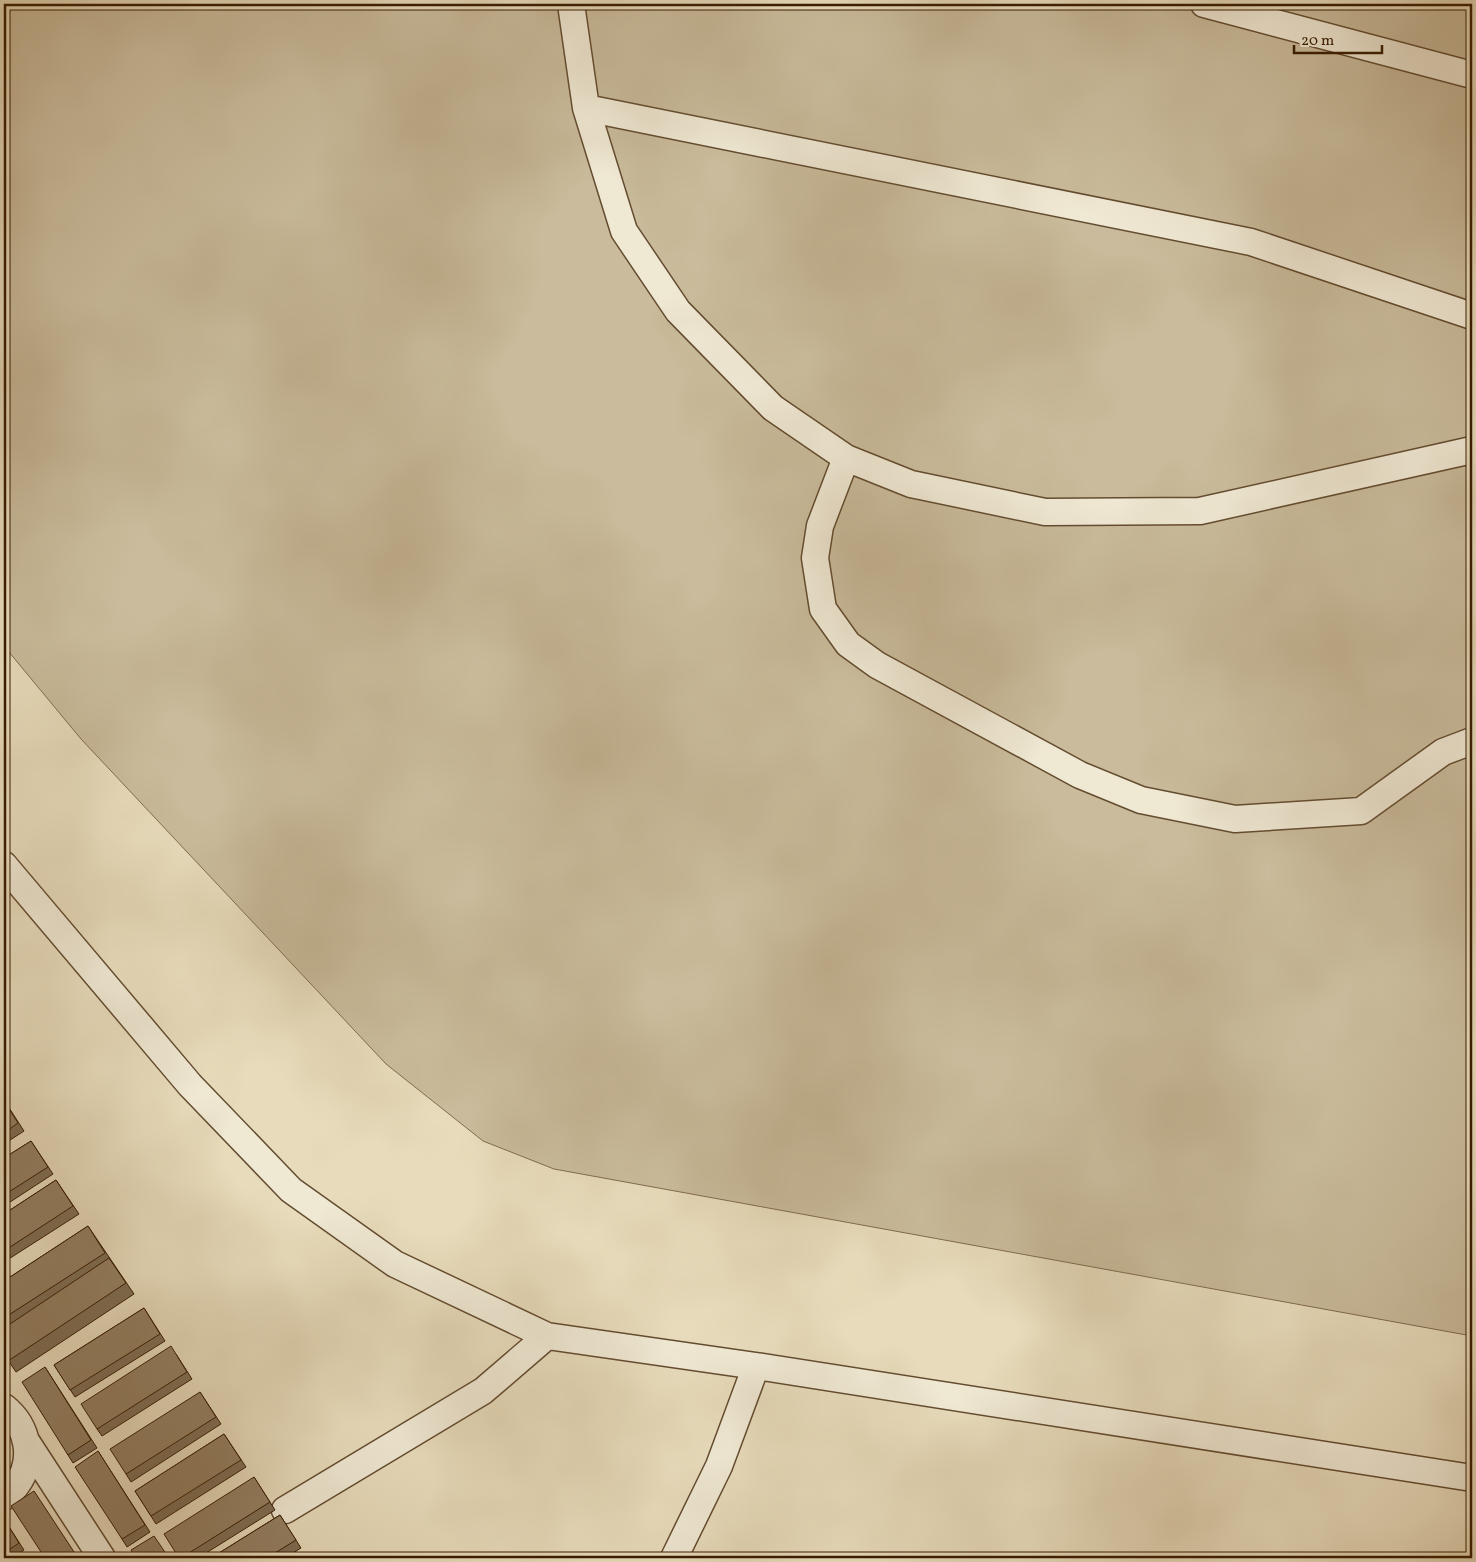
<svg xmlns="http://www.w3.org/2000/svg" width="1476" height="1562" font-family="Vollkorn,serif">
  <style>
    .green { fill: #c9bb9b; stroke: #806c4e }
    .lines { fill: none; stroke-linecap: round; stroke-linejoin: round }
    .street-casing { stroke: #644c30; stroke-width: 29 }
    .street { stroke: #efe8d3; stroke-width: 26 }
    .wall { fill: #7e6d54; stroke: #381c01 }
    .building { fill: #937f62; stroke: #381c01 }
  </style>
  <rect width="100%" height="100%" fill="#e7dbbb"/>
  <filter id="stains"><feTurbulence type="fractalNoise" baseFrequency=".004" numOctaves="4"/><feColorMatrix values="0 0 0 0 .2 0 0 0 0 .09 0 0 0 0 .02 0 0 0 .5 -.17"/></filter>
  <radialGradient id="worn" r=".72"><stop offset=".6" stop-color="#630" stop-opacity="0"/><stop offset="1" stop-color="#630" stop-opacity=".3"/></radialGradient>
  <path class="green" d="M4,4H1472V1336L554,1169L483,1141L386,1064L81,739L4,646Z"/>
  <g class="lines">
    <defs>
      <path id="street" d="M571,4L586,108L624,231L678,311L773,408L846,458L911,484L1045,512L1200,511L1472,450
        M1204,4L1472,75
        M586,108L1251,242L1472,316
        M846,458L820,526L815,558L823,609L848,644L877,665L1080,775L1141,800L1235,819L1361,811L1443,752L1472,741
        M4,865L190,1085L291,1190L395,1264L547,1336L756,1366L1472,1478
        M4,1407C28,1426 36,1461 15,1487C12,1490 7,1494 4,1497
        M26,1441L102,1558
        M285,1510L483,1391L547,1336
        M674,1558L719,1466L756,1366"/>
    </defs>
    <use href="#street" class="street-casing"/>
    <use href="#street" class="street"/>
  </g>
  <path class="wall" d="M4,1100L24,1131L4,1144Z
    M31,1141L53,1174L4,1206V1158Z
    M56,1180L79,1214L4,1262V1214Z
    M88,1226L134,1294L16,1372L4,1354L8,1325L4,1320V1281Z
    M144,1308L165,1341L75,1397L54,1365Z
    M176,1354L192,1379L102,1436L97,1429Z
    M45,1367L97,1448L73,1463L68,1455Z
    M200,1392L221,1424L131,1482L126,1474Z
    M224,1434L246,1467L156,1524L135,1491Z
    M98,1451L150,1532L127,1547L122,1539Z
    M254,1477L275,1510L198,1558H179Z
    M280,1515L301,1548L285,1558H211Z
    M4,1519L24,1550L12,1558H4Z"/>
  <path class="building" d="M4,1101L18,1123L4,1133Z
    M31,1141L48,1167L4,1195V1158Z
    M56,1180L73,1206L4,1251V1214Z
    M88,1226L105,1253L4,1318V1281Z
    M109,1258L126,1283L8,1361L4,1354V1328Z
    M144,1308L160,1334L70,1390L54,1365Z
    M171,1346L187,1372L97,1429L81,1404Z
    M45,1367L91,1440L68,1455L22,1382Z
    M200,1392L216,1417L126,1474L110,1449Z
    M224,1434L241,1460L151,1516L135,1491Z
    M98,1451L145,1525L122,1539L75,1467Z
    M254,1477L270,1502L181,1558H179L164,1534Z
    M34,1491L78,1558H45L11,1506Z
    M280,1515L296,1540L267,1558H211Z
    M4,1519L19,1543L4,1553Z
    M154,1536L169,1558H136L131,1550Z"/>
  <rect width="1476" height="1562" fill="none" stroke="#e7dbbb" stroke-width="20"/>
  <rect x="5" y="5" width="1466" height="1552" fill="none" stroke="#381c01" stroke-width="2.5"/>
  <rect x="10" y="10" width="1456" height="1542" fill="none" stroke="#381c01"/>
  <path d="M1294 45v8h88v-8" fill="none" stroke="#381c01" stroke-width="2.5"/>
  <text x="1301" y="45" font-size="15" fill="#381c01" stroke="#efe8d3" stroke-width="4" paint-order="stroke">20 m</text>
  <rect width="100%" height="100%" filter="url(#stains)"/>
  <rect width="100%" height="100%" fill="url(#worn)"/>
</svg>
